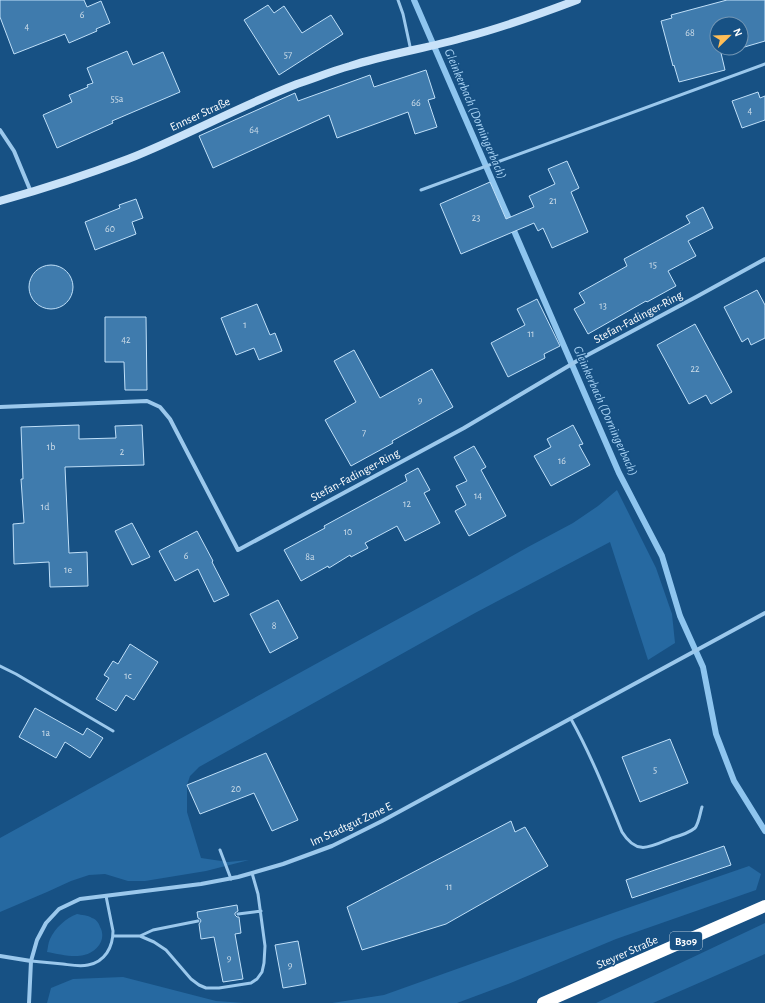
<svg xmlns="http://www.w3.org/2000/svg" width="765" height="1003" font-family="'Alegreya Sans',sans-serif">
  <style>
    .green { fill: #2669a1 }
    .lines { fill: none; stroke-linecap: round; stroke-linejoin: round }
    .stream { stroke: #8ec5ef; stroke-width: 6 }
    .building { fill: #3f7bad; stroke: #c0e0f9 }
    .lane { stroke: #9bc8ec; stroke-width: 3 }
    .street { stroke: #9bc8ec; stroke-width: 4 }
    .secondary { stroke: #c8e2f9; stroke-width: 8 }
    .highway { stroke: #fff; stroke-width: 12 }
    .labels { text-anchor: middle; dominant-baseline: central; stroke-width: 3; stroke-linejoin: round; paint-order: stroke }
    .number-label { font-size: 10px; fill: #cfdeea }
    .shield { fill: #175184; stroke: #b9cbda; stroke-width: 1 }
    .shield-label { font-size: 11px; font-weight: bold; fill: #fff }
    .street-label { font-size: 12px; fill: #fff; stroke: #175184 }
    .water-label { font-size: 13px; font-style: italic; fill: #a7d2f4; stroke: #175184 }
  </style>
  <rect width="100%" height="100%" fill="#175184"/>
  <path class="green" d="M617,490L656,568L672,614L675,643L648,660L610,542L475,613L303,709L199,767L190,776L187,785V812L201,858L228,862L249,860L206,871L145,881H128L105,874L89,875L71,881L47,892L0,912V838L323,660L477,576L528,547L573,523L598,506Z
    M749,866L761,874L756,890L616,939L513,982L457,1003H332L384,995L613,913Z
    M77,914C81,915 88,915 92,918C96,919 99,923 100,927C107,939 97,952 84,955C74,958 58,954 47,952C48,948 48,943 50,939C55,928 66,918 77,914Z
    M765,923V954L653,1003H596Z
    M123,977L216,1001L244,1003H47L51,988L73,979Z"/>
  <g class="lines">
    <path class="stream" d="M414,0L619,473L662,556L680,616L703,667L716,734L734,781L765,831"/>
  </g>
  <path class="building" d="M0,0H84L87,7L101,1L110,23L96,29L97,31L69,43L65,34L14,54L0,17Z
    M727,0H765V41L741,48V24H717V48H740L721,53L725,70L679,82L674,65L673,66L661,21L672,18L671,15Z
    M268,5L274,13L284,6L302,33L331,15L343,34L279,75L244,20Z
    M127,51L133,65L163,52L180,92L112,121L113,123L57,148L43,115L72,102L69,95L88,87L87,85L93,83L87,68Z
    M426,70L435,98L428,100L437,127L415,134L408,112L337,138L329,115L213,168L199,136L295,93L298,101L370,75L374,87Z
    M758,92L760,98L765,96V120L742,128L732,101Z
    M567,161L579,188L571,192L588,232L552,248L543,228L538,231L534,223L461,254L440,204L490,182L506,219L534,207L529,196L555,184L548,169Z
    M136,199L143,218L132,222L136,234L95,250L85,222L120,208L119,205Z
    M703,207L713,228L688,241L696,256L668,271L676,286L647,302L646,301L588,334L574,309L585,303L579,293L627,266L624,259L690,223L686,216Z
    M29 287a22 22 0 1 1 44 0a22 22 0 1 1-44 0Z
    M757,290L765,305V338L751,345L748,338L742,342L724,307Z
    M537,299L560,346L544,354L545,358L508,377L491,343L525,325L517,309Z
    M257,304L270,335L275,333L282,351L259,360L254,348L236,355L221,318Z
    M105,317H146L147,390H125L124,362H105Z
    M695,324L732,392L711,404L706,395L689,404L657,345Z
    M354,350L380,398L432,369L453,407L392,441L393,443L351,466L325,420L356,402L334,361Z
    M79,425V439L116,438L115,426L142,425L144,465L65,467L69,553L87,552L88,586L50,587L49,562L14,564L13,524L24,523L21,479H23L21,427Z
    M573,425L583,444L579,445L590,465L551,486L534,456L551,447L547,439Z
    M474,446L486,467L481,470L506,516L469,536L455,511L466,505L456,486L467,481L454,457Z
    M418,468L430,490L424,493L440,523L405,541L397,526L365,543L368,548L351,557L350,555L329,568L328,566L301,581L284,550L325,528L324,526L407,481L405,475Z
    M132,523L150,557L132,565L115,531Z
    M197,531L213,561L212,562L229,595L214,602L198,569L175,581L159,551Z
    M278,600L298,638L270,653L250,614Z
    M130,644L158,662L134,700L126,695L116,711L96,699L109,678L104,675L113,661L118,664Z
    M35,708L83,735L87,728L103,738L90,758L65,742L56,758L19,737Z
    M670,739L688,783L640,802L622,757Z
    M266,753L298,820L272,831L254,793L200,814L187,785Z
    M511,821L515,832L525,827L548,866L446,924L362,950L347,907Z
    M724,846L731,865L632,898L626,880Z
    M237,905L238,911L235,913V915L237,917H239L241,933L235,934L243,979L223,982L214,937L201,939L199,924L201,921L200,919L198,918L197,912Z
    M298,941L306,984L283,988L275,945Z"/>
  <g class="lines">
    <path class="lane" d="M398,0L403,14L411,51
      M421,190L765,64
      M0,666L16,674L113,731
      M571,719C591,755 606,793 622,832C637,856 650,847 672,838C679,836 689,833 695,828C699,823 700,813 702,807
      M220,850L231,879
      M238,914L261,911
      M113,936H140L154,942L166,950L191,979L199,985L206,988H219L251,983L257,979L262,972L264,963L265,946L258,894L252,873
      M140,936L153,930L198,921
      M31,961C42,962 52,963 63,964C71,965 80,967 88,965C105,962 113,947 113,931L106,896"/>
    <path class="street" d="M0,130L14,151L31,192
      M0,407L147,401L160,407L170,419L238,550L464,428L582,358L696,297L765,259
      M0,956L31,961
      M29,1003L31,961L37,940L46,923L59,909L80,899L201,884L238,877L283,864L332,846L382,821L765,613"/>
    <path class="secondary" d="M0,201C43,189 86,175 128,159C186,136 240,106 297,84C315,78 332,71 350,66C388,54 428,48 466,37C504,27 540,14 577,0"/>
    <path class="highway" d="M543,1003L765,906"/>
  </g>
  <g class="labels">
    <g class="number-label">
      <text x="82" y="15">6</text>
      <text x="27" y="27">4</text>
      <text x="690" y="33">68</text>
      <text x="288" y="55">57</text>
      <text x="117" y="99">55a</text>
      <text x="416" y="103">66</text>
      <text x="750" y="111">4</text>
      <text x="254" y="130">64</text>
      <text x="553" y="201">21</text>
      <text x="476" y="218">23</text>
      <text x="110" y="229">60</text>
      <text x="653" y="265">15</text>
      <text x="603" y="306">13</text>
      <text x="245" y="325">1</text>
      <text x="531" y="334">11</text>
      <text x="126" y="340">42</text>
      <text x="695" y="369">22</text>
      <text x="420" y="400">9</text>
      <text x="364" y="433">7</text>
      <text x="51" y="447">1b</text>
      <text x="122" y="452">2</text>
      <text x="562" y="461">16</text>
      <text x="478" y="496">14</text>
      <text x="407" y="504">12</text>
      <text x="45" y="507">1d</text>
      <text x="348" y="532">10</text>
      <text x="186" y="556">6</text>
      <text x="310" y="557">8a</text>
      <text x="68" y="570">1e</text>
      <text x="274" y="626">8</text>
      <text x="128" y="676">1c</text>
      <text x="46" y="733">1a</text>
      <text x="655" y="770">5</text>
      <text x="236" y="789">20</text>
      <text x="449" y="887">11</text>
      <text x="229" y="958">9</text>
      <text x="290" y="965">9</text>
    </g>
    <rect class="shield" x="670" y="932" width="32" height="18" rx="3"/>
    <g class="shield-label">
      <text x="686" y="941">B309</text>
    </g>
    <g class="street-label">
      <text transform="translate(200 114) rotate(-25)">Ennser Straße</text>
      <text transform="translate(638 317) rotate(-28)">Stefan-Fadinger-Ring</text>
      <text transform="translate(355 475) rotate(-28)">Stefan-Fadinger-Ring</text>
      <text transform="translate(351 824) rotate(-25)">Im Stadtgut Zone E</text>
      <text transform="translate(627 952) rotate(-24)">Steyrer Straße</text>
    </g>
    <g class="water-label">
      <text transform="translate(475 114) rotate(67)">Gleinkerbach (Dorningerbach)</text>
      <text transform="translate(605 411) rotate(66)">Gleinkerbach (Dorningerbach)</text>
    </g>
  </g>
  <g transform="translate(729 36) rotate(67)"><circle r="19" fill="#175184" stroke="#7497b5"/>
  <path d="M0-3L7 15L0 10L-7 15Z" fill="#ffbe57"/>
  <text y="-6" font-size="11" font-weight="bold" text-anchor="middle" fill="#ffffff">N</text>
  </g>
</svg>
